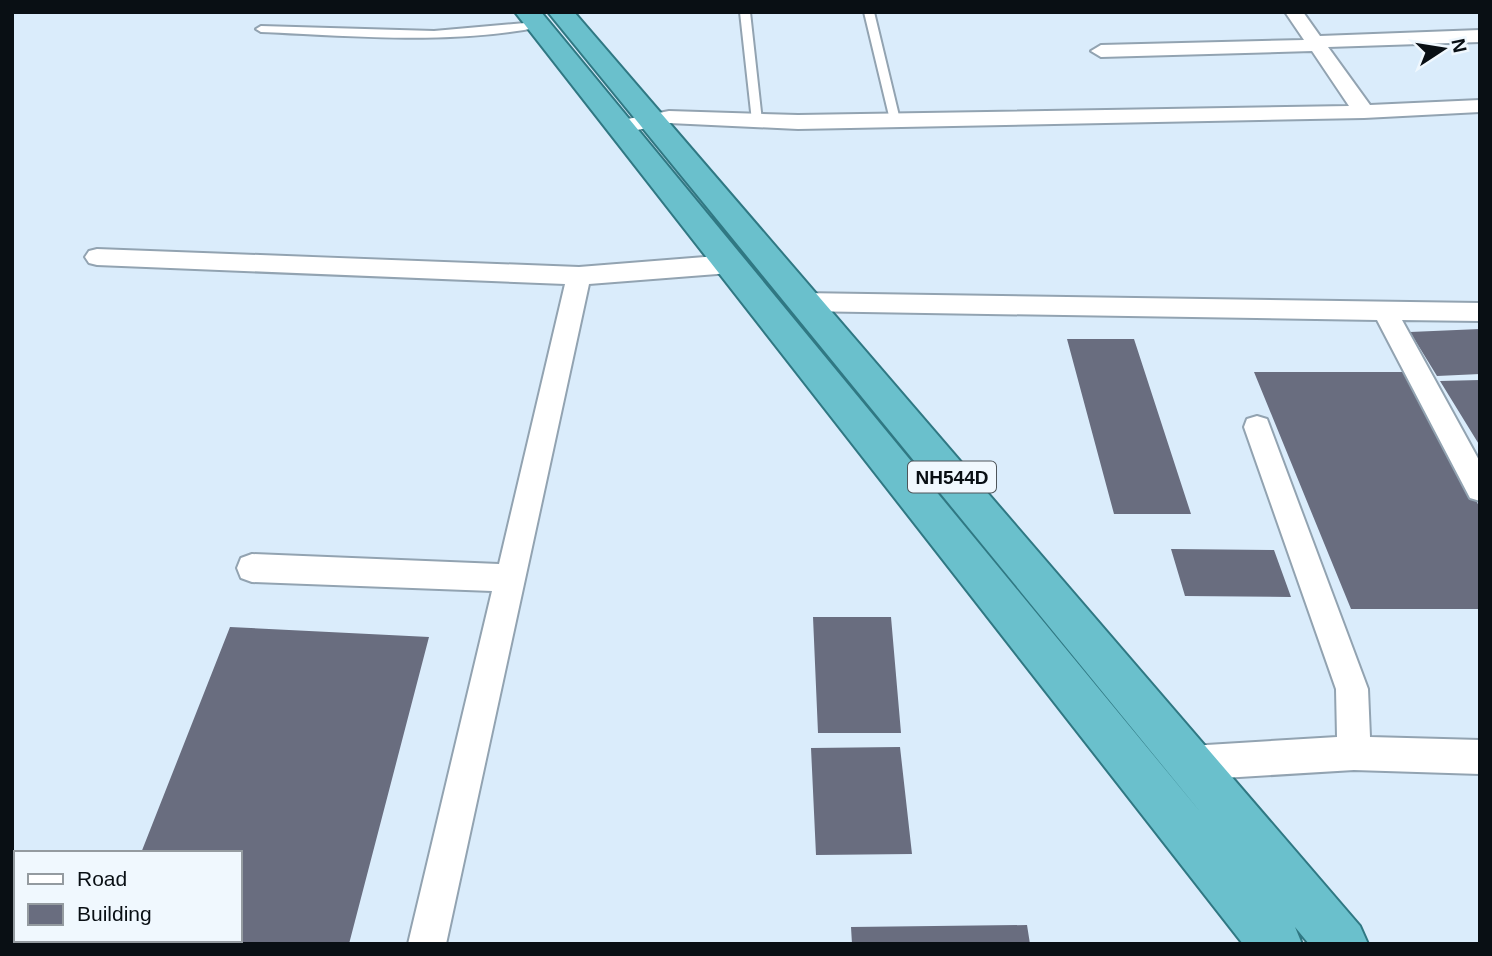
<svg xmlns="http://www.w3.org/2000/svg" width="1492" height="956" font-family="Helvetica,sans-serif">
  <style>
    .building { fill: #696d7f }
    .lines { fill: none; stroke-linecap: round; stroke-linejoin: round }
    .service-casing { stroke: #92a3b1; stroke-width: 4 }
    .minor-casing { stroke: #92a3b1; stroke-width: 4 }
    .trunk-casing { stroke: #307883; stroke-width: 4 }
    .service { fill: #fff; fill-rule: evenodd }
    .minor { fill: #fff; fill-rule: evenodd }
    .trunk { fill: #6ac0cc; fill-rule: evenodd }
    .labels { text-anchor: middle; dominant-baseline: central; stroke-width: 6; stroke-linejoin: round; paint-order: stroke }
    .shield { fill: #f0f8fe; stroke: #4e555a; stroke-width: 2 }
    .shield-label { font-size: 19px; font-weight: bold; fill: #090f14 }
  </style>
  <rect width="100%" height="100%" fill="#daecfb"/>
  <path class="building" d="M1480,329V374L1437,376L1410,332Z
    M1067,339H1134L1191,514H1114Z
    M1254,372H1408L1480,508V609H1351Z
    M1480,380V446L1440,381Z
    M1171,549L1274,550L1291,597L1185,596Z
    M813,617H891L901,733H818Z
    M230,627L429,637L349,944H105L106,940H240V853H141Z
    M900,747L912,854L816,855L811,748Z
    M1027,925L1030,944H852L851,927Z"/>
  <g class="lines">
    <defs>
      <path id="service" d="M740,12H750L762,121L757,124L752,121Z
        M864,12H874L900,120L899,122H891L890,120Z
        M537,22L540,23V27C450,45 353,36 261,32L256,29L261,26L434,31Z"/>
      <path id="minor" d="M1285,12H1303L1320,36L1480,30V42L1328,47L1370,105L1480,100V112L1364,118L798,129L669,123L619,134L612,132L609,127L612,122L669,111L798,115L1349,106L1312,51L1101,57L1091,51L1101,45L1304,40Z
        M97,249L579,267L730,255L738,258L742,264L738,270L730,273L589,284L446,944H408L492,591L252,582L241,578L237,568L241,558L252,554L499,564L565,284L97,265L89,263L85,257L89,251Z
        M801,293L1480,303V321L1402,320L1480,462V501L1470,498L1377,320L801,311L792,308L789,302L792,296Z
        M1257,416L1267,419L1270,427L1368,689L1370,737L1480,740V774L1354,770L1190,780L1178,775L1173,763L1178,751L1190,746L1337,737L1336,689L1244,427L1247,419Z"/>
      <path id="trunk" d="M515,12H541L1202,814L548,12H574L1360,926L1368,944H1309L1295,927L1302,944H1243Z"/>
    </defs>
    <use href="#service" class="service-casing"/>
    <use href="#minor" class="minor-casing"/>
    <use href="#trunk" class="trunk-casing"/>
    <use href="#service" class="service"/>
    <use href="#minor" class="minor"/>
    <use href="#trunk" class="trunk"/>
  </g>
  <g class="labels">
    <rect class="shield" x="908" y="461.5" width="88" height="31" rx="5"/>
    <g class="shield-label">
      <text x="952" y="477">NH544D</text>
    </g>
  </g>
  <rect width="1492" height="956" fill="none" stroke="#090f14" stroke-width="28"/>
  <rect x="14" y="851" width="228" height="91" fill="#f0f8fe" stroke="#949ba0" stroke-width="2"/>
  <rect x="28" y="874" width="35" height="10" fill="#ffffff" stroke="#949ba0" stroke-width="2"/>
  <text x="77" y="886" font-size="21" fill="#090f14">Road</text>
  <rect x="28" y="904" width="35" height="21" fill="#696d7f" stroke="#949ba0" stroke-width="2"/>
  <text x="77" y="921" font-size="21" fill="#090f14">Building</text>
  <g transform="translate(1443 49) rotate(78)" stroke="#f0f8fe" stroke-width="5" paint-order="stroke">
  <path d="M0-5L12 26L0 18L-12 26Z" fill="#090f14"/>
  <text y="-10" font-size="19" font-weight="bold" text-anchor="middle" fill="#090f14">N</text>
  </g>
</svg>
